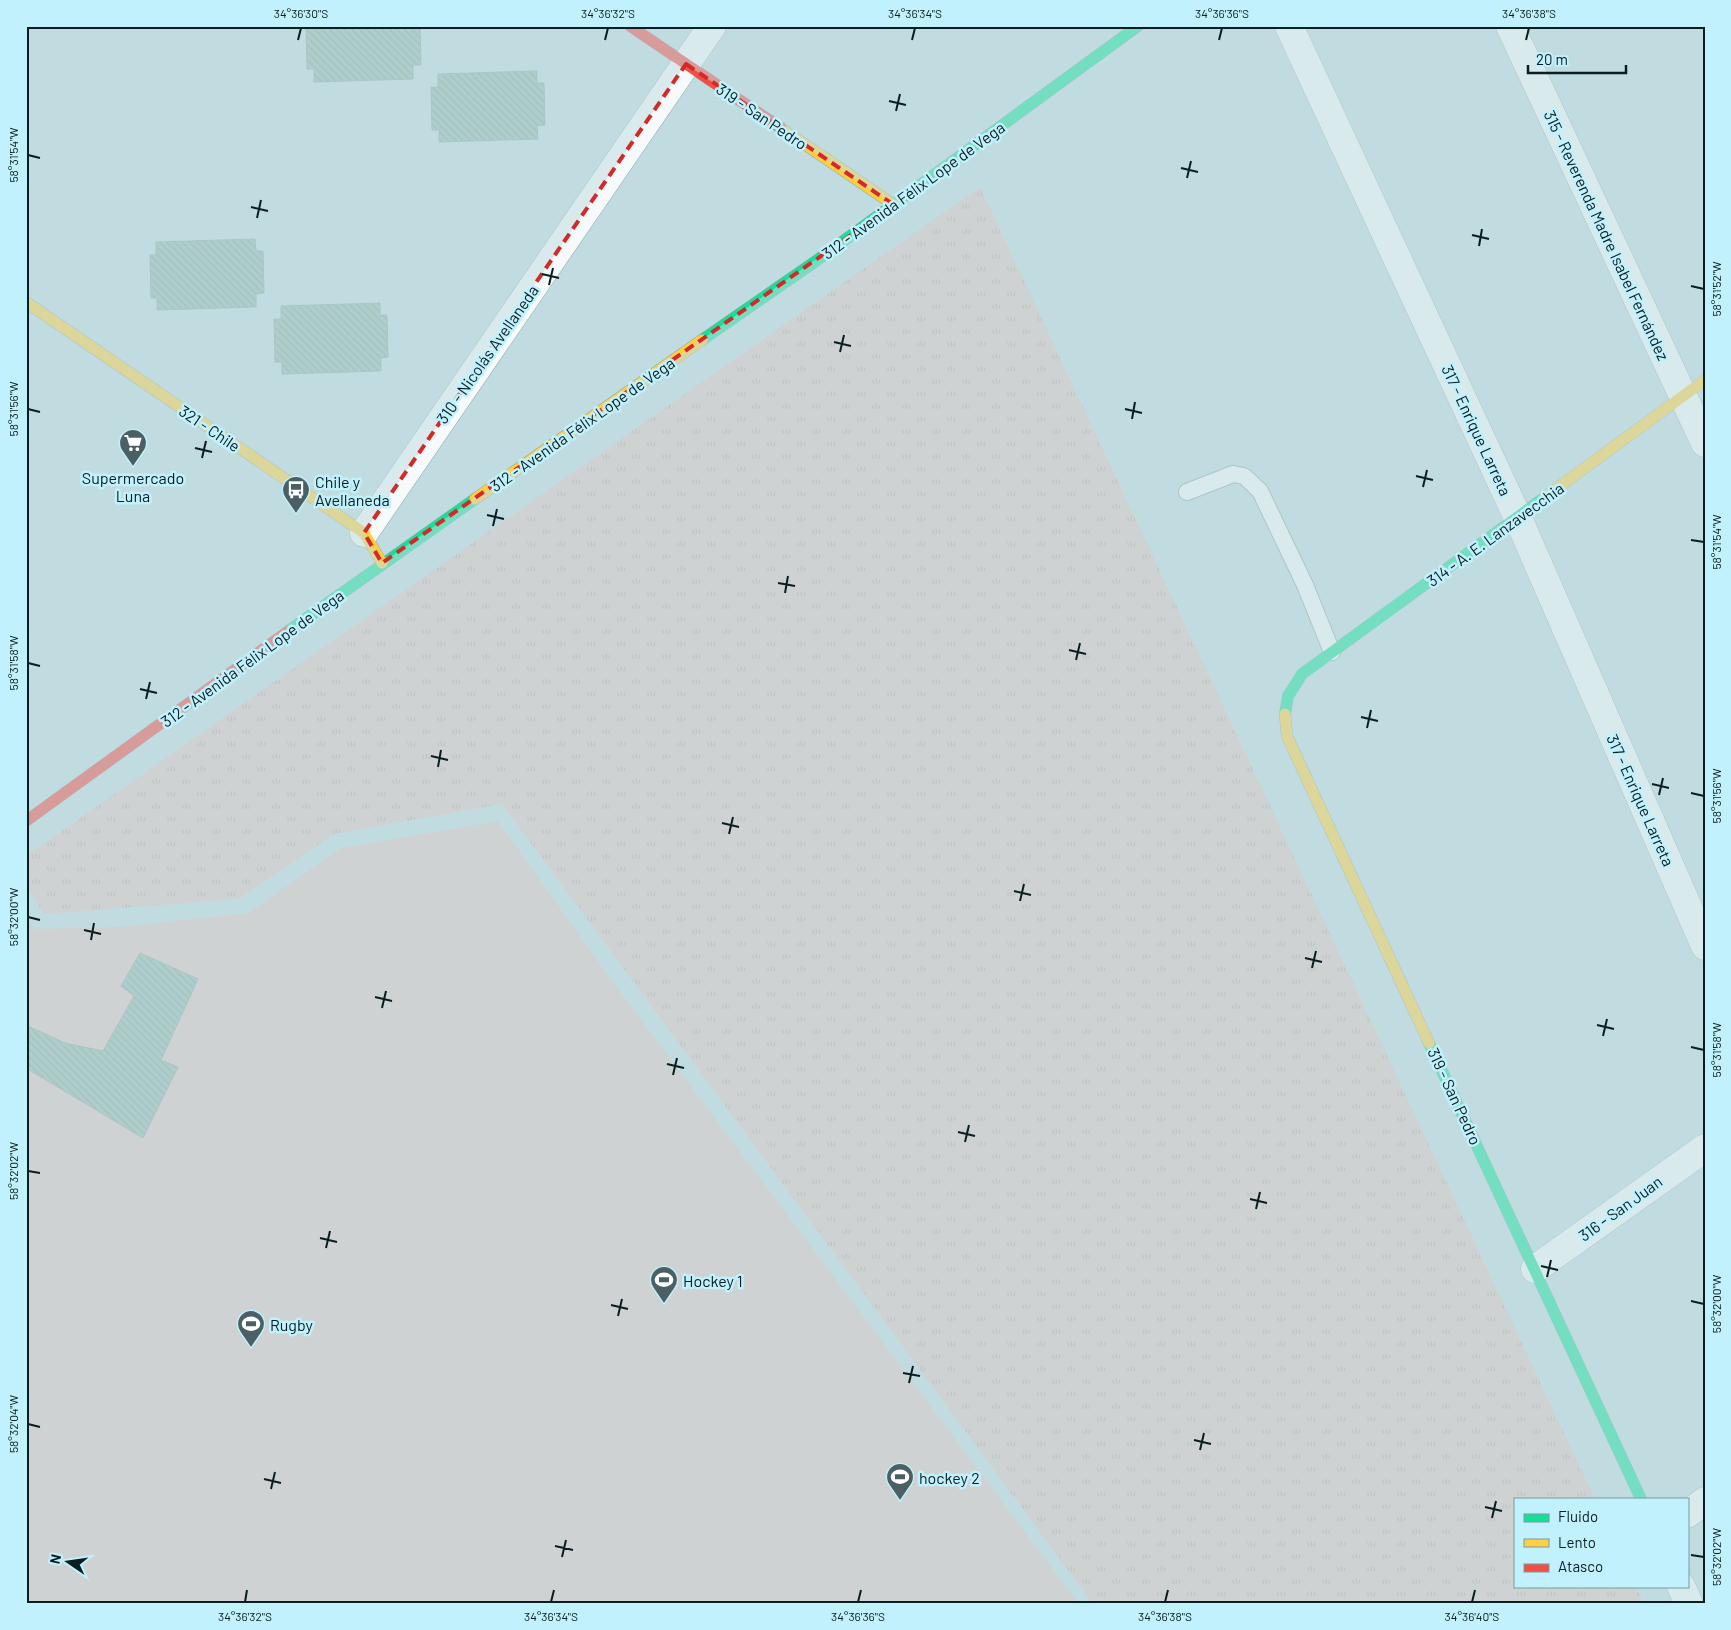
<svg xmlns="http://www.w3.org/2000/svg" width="1731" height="1630" font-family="Barlow,sans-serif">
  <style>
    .grass { fill: url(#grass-tufts) }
    .pitch { fill: #dfc5be }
    .building { fill: url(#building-back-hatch); stroke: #94a7a4 }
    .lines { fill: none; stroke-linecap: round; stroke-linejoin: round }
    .lane-casing { stroke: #92a7ac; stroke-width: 18 }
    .street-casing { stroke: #92a7ac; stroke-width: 29 }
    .fast-casing { stroke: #92a7ac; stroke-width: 12 }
    .slow-casing { stroke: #92a7ac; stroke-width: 12 }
    .jam-casing { stroke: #92a7ac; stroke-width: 12 }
    .lane { stroke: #f6fafa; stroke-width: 16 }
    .street { stroke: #f6fafa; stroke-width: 28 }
    .fast { stroke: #16e098; stroke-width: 11 }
    .slow { stroke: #ffcf43; stroke-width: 11 }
    .jam { stroke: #f24e42; stroke-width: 11 }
    .marked { fill: none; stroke: #d62828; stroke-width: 4; stroke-dasharray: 10 6; stroke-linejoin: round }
    .ticks { fill: none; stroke: #0a1d21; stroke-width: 2 }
    .labels { text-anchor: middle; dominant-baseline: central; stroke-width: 5; stroke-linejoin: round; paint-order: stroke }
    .street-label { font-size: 16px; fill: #0a1d21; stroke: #c0f1fc }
    .poi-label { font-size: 16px; fill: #0a1d21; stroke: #c0f1fc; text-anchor: start }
    .neatline { fill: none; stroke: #0a1d21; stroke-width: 2 }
    .ticks-label { font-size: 12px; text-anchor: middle; fill: #0a1d21 }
  </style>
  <defs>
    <pattern id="grass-tufts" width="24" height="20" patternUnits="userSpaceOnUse" patternTransform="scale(1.25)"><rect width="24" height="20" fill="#dfc5be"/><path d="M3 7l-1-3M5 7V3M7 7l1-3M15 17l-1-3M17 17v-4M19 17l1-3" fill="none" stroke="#bea9a3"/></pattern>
    <pattern id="building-back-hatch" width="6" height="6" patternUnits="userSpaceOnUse" patternTransform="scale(1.25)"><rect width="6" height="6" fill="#97bcaf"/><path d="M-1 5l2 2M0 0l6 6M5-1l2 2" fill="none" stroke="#81a196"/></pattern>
  </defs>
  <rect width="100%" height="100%" fill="#c1dce1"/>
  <path class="grass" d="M980,187L1595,1499H1515V1586H1636L1644,1604H1093L502,804L334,834L239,899L44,914L26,886V856Z"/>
  <path class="pitch" d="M498,821L612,981L1079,1604H26V917L34,929L118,927L248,913L341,848Z"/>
  <path class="building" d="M306,26H420L421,65H413V79L314,82V69H307Z
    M537,71V83H544L545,125L537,126L538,139L439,142V130H432L431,87H438V74Z
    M255,239L256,251H263L264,293L256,294V307L157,310V298H151L150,255H156V242Z
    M380,303V315H387L388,357L381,358V371L282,374V362H275L274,319H281V306Z
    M140,953L198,979L161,1060L178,1067L143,1138L26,1068V1025L65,1043L103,1051L134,996L121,986Z"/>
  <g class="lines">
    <defs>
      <path id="lane" d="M1187,492L1233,474L1244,476L1260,491L1305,585L1332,652"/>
      <path id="street" d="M1289,26L1518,518L1705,946
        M1510,26L1705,443
        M364,533L712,26
        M1535,1269L1705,1148
        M1687,1514L1705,1501
        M1681,1586L1689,1604"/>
      <path id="fast" d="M702,340L816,261L1138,26
        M287,632L475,499
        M1285,714L1288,696L1302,674L1545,497
        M1429,1043L1641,1499"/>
      <path id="slow" d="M781,128L894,205
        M26,302L364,533L382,563
        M1545,497L1705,380
        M475,499L702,340
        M1285,714L1287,736L1429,1043"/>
      <path id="jam" d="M630,26L781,128
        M26,821L287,632"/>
    </defs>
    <use href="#lane" class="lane-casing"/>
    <use href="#street" class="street-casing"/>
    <use href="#fast" class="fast-casing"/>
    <use href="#slow" class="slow-casing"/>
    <use href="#jam" class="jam-casing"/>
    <use href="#lane" class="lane"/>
    <use href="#street" class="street"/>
    <use href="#fast" class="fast"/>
    <use href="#slow" class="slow"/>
    <use href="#jam" class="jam"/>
  </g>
  <path d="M0 0H1731V1630H0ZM686,64L894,205L382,563L364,533Z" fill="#c1dce1" fill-opacity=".55" fill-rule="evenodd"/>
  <path class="marked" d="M686,64L894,205L382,563L364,533Z"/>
  <path class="ticks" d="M298,40L301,28M605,40L608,28M912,40L915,28M1219,40L1222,28M1526,40L1529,28M889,101L906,105M896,111L900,94M28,155L40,158M1181,168L1198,172M1187,178L1191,161M251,207L268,211M257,218L261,200M1472,235L1489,239M1479,246L1482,229M542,274L559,278M549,285L553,268M1691,286L1704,289M834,342L851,346M840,352L844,335M28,409L40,412M1125,409L1142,413M1132,419L1135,402M195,448L212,452M202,458L206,441M1416,476L1433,480M1423,487L1427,470M487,515L504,519M493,526L497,509M1691,540L1704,542M778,583L795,586M785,593L788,576M1069,650L1086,654M1076,660L1080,643M28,663L40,666M140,689L157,693M146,699L150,682M1361,717L1378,721M1367,728L1371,710M431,756L448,760M438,767L441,750M1652,784L1669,788M1691,793L1704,796M1659,795L1663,778M722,823L739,827M729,834L733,817M1014,891L1031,895M1020,901L1024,884M28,917L40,920M84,930L101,934M91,940L94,923M1305,958L1322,962M1312,968L1316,951M375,997L392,1001M382,1008L386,991M1597,1025L1614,1029M1603,1036L1607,1019M1691,1047L1704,1050M667,1064L684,1068M673,1075L677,1058M958,1132L975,1136M965,1142L969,1125M28,1171L40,1173M1250,1199L1267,1203M1256,1209L1260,1192M320,1238L337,1242M326,1248L330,1231M1541,1266L1558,1270M1547,1277L1551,1260M1691,1301L1704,1304M611,1305L628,1309M618,1316L622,1299M903,1373L920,1376M909,1383L913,1366M28,1424L40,1427M1194,1440L1211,1444M1200,1450L1204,1433M264,1479L281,1483M271,1489L275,1472M1485,1507L1502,1511M1492,1518L1496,1501M555,1546L573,1550M1691,1555L1704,1557M562,1557L566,1540M245,1602L247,1590M551,1602L554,1590M858,1602L861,1590M1165,1602L1168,1590M1472,1602L1475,1590"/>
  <defs>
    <symbol id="supermarket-pin" viewBox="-11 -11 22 30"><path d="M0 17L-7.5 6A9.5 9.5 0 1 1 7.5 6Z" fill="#4a6064" stroke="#c0f1fc"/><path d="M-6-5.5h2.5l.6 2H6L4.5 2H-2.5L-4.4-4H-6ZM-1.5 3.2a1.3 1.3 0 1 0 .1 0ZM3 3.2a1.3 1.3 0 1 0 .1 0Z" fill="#fff"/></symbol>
    <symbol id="bus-pin" viewBox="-11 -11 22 30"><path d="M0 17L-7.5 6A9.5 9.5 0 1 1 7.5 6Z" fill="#4a6064" stroke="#c0f1fc"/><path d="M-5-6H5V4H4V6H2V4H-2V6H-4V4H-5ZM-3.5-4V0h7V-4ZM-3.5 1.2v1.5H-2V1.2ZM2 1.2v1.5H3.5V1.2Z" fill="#fff"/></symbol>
    <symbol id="stadium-pin" viewBox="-11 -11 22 30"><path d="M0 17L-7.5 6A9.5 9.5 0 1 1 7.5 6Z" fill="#4a6064" stroke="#c0f1fc"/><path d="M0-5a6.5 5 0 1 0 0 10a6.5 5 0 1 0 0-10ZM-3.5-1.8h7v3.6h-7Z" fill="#fff"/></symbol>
  </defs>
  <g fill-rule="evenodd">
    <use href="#supermarket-pin" x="117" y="427" width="32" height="43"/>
    <use href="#bus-pin" x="280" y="474" width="32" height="43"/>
    <use href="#stadium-pin" x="648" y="1264" width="32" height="43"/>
    <use href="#stadium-pin" x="235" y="1308" width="32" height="43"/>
    <use href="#stadium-pin" x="884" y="1461" width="32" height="43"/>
  </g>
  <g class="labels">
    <g class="street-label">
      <text transform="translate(762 116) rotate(34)">319 - San Pedro</text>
      <text transform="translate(913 190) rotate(-36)">312 - Avenida Félix Lope de Vega</text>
      <text transform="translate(1607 235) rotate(65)">315 - Reverenda Madre Isabel Fernández</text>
      <text transform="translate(487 354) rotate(-55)">310 - Nicolás Avellaneda</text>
      <text transform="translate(582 424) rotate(-35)">312 - Avenida Félix Lope de Vega</text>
      <text transform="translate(210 428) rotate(34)">321 - Chile</text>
      <text transform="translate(1477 430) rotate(65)">317 - Enrique Larreta</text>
      <text transform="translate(1495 534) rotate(-36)">314 - A. E. Lanzavecchia</text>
      <text transform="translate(252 658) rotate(-36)">312 - Avenida Félix Lope de Vega</text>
      <text transform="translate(1641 800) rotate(66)">317 - Enrique Larreta</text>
      <text transform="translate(1455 1096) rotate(65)">319 - San Pedro</text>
      <text transform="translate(1620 1208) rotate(-36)">316 - San Juan</text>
    </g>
    <g class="poi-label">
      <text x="133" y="477" text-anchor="middle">Supermercado<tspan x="133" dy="18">Luna</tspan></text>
      <text x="315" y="481">Chile y<tspan x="315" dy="18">Avellaneda</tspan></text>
      <text x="683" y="1280">Hockey 1</text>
      <text x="270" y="1324">Rugby</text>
      <text x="919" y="1477">hockey 2</text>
    </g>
  </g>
  <rect width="1731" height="1630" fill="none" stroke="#c0f1fc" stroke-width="55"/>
  <rect x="1514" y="1498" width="175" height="90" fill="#c0f1fc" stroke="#779ca4"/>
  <rect x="1524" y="1514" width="25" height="8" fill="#16e098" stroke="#779ca4"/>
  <text x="1558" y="1522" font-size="15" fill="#0a1d21">Fluido</text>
  <rect x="1524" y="1539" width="25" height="8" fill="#ffcf43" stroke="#779ca4"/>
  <text x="1558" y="1548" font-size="15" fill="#0a1d21">Lento</text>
  <rect x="1524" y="1564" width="25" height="8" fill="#f24e42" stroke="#779ca4"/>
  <text x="1558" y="1572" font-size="15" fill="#0a1d21">Atasco</text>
  <g transform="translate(68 1562) rotate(283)" stroke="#c0f1fc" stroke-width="4" paint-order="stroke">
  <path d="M0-4L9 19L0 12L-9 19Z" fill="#0a1d21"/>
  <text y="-8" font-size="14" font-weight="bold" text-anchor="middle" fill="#0a1d21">N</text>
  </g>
  <path d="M1528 65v8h98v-8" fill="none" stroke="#0a1d21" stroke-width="2.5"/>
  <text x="1536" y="65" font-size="15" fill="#0a1d21" stroke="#c0f1fc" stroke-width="4" paint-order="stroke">20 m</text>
  <rect x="28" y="28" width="1676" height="1574" class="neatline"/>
  <g class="ticks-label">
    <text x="301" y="18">34°36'30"S</text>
    <text x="608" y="18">34°36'32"S</text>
    <text x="915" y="18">34°36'34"S</text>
    <text x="1222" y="18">34°36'36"S</text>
    <text x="1529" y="18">34°36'38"S</text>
    <text transform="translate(14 155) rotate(-90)" y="4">58°31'54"W</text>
    <text transform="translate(1717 289) rotate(-90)" y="4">58°31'52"W</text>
    <text transform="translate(14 409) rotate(-90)" y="4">58°31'56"W</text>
    <text transform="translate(1717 542) rotate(-90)" y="4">58°31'54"W</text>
    <text transform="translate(14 663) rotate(-90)" y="4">58°31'58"W</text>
    <text transform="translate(1717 796) rotate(-90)" y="4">58°31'56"W</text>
    <text transform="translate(14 917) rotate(-90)" y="4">58°32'00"W</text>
    <text transform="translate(1717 1050) rotate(-90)" y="4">58°31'58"W</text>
    <text transform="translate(14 1171) rotate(-90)" y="4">58°32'02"W</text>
    <text transform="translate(1717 1304) rotate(-90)" y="4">58°32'00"W</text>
    <text transform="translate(14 1424) rotate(-90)" y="4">58°32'04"W</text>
    <text transform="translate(1717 1557) rotate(-90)" y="4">58°32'02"W</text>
    <text x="245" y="1621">34°36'32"S</text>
    <text x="551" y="1621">34°36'34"S</text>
    <text x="858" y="1621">34°36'36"S</text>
    <text x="1165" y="1621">34°36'38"S</text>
    <text x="1472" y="1621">34°36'40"S</text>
  </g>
</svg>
